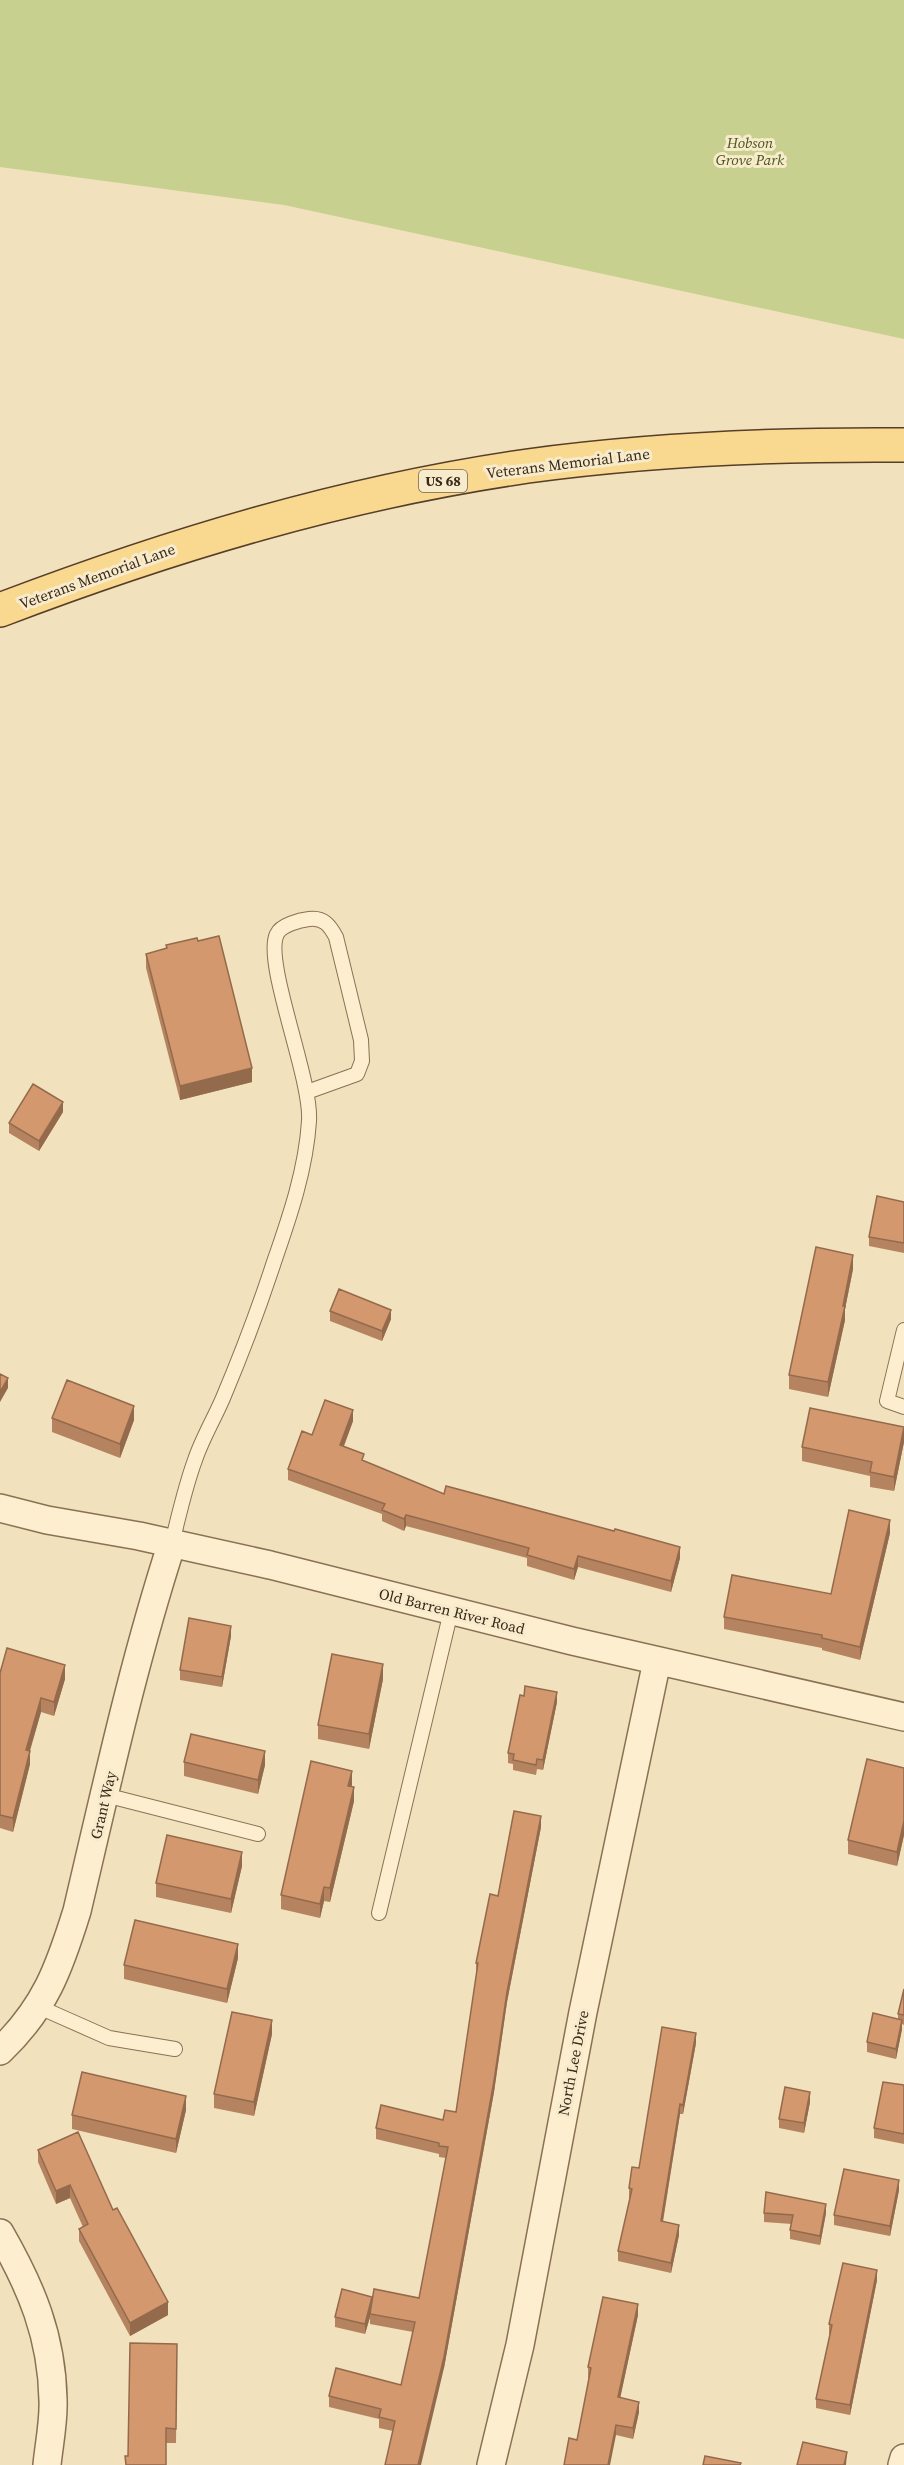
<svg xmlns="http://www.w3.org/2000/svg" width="904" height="2465" font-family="'Source Serif 4',serif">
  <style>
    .green { fill: #c8d08f }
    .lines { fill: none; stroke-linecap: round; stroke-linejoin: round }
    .lane-casing { stroke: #8a7154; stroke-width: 16 }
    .street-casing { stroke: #8a7154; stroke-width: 30 }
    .primary-casing { stroke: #573e29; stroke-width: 36 }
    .lane { stroke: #fceecf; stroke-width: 14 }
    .street { stroke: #fceecf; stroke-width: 27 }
    .primary { stroke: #f9d88f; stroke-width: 33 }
    .wall { fill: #b5835f }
    .shaded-wall { fill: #946a4d }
    .building { fill: #d3986e; stroke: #946a4d; stroke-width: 1.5 }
    .labels { text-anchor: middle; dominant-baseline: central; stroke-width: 6; stroke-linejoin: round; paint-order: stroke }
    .shield { fill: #f8ebcc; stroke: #72634f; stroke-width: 1.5 }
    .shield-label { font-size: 14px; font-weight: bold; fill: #38291a }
    .park-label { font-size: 15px; font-style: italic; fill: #48561f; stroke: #f8ebcc }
    .street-label { font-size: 15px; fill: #38291a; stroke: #f8ebcc }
  </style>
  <rect width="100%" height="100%" fill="#f1e1bc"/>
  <path class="green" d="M0,0H904V339L284,205L0,167Z"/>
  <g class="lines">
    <defs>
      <path id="lane" d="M904,1330L887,1401L904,1407
        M172,1543C179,1515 185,1487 195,1460C202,1439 214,1419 223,1398C242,1353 259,1308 274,1262C290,1216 306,1169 309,1121C312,1079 263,961 277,934C281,925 300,920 309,919C324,917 330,926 336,937L361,1040L362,1061L357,1074L307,1092
        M105,1795L258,1834
        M379,1913L451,1611
        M39,2007L109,2038L175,2049"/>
      <path id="street" d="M0,1508L47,1520L139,1536L270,1565L572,1641L904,1717
        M0,2051C45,2008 59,1969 77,1911C106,1788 133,1663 172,1543
        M0,2233C31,2287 52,2336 53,2400C54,2421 49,2444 47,2465
        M491,2465L520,2345L583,2012L657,1661
        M902,2465L904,2458"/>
      <path id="primary" d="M0,610C171,545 346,492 528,466C653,449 778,444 904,445"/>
    </defs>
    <use href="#lane" class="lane-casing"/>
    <use href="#street" class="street-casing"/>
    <use href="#primary" class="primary-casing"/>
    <use href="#lane" class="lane"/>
    <use href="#street" class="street"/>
    <use href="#primary" class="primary"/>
  </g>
  <path class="wall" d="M166,945L252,1082L180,1100L146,968V954L166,949Z
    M63,1112L39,1151L9,1133V1123Z
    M904,1202V1253L869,1246V1237Z
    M853,1269L845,1309V1320L828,1397L789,1389V1375Z
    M330,1311L391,1319L382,1341L330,1321Z
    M52,1418L134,1420L120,1458L52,1432Z
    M353,1421L344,1446L364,1461L444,1494L680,1558L671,1592L578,1567L574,1580L527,1566V1558L406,1526L404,1531L382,1521V1514L288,1480V1469L312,1435Z
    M904,1427V1442L894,1491L870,1487V1476L802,1461V1447Z
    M890,1533L860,1660L822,1650V1648L724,1629V1617L831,1594Z
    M231,1636L222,1687L180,1680V1670Z
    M0,1673L65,1679L54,1716L41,1712L30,1751V1764L13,1832L0,1828Z
    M383,1679L369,1749L318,1739V1725Z
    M557,1702L543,1770L537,1769L536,1775L513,1770V1764L508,1763V1753Z
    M184,1762L265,1765L258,1794L184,1776Z
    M904,1768V1835L897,1866L848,1854V1840Z
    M352,1785L354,1801L330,1902L324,1901L320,1918L281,1909V1895Z
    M541,1827L507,2002L494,2092L444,2368L393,2431L379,2428V2419L329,2407V2396L401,2385L413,2332L370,2324V2317L365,2334L335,2327V2317L419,2298L446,2158L439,2157V2154L376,2139V2128L443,2120L456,2112L477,1974H476V1963L498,1896Z
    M242,1866L231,1913L156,1897V1883Z
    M238,1958L227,2003L124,1979V1965Z
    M904,1989V2025L902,2024V2029L896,2059L867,2052V2042L898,2019V2014Z
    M272,2034L254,2116L214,2108V2094Z
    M696,2043L683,2114H680L663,2222L679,2235L671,2273L618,2261V2251L630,2198H629V2188Z
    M904,2085V2144L874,2138V2128Z
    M810,2102L804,2133L779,2128V2119Z
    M186,2110L176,2153L72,2129V2115Z
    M38,2150L113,2210L168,2315L130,2336L79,2241V2229L83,2227L70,2198L56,2204L38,2162Z
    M899,2190L890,2236L834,2225V2215Z
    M764,2213H826L820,2245L790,2239V2230L792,2224L764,2222Z
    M877,2280L850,2415L816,2408V2399L830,2334H829V2324Z
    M638,2315L620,2398L639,2412L633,2439L616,2435L577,2440L589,2378H588V2367Z
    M177,2344L176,2443H166L128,2456Z"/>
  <path class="shaded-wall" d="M252,1068V1082L180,1100V1086Z
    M63,1102V1112L39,1151V1141Z
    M853,1255V1269L845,1309V1320L828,1397V1382Z
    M391,1310V1319L382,1341V1331Z
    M8,1378V1388L0,1402V1392Z
    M134,1406V1420L120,1458V1444Z
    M353,1410V1421L340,1456V1445Z
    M904,1428V1442L894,1491V1477Z
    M406,1515V1526L404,1531V1519Z
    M890,1520V1533L860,1660V1647Z
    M680,1547V1558L671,1592V1581Z
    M578,1556V1567L574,1580V1569Z
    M231,1626V1636L222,1687V1677Z
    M383,1664V1679L369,1749V1734Z
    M65,1665V1679L54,1716V1702Z
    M557,1692V1702L543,1770V1760Z
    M41,1698V1712L26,1763V1750Z
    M30,1751V1764L13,1832V1818Z
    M265,1751V1765L258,1794V1780Z
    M352,1771V1785L348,1800V1786Z
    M354,1787V1801L330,1902V1888Z
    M541,1816V1827L507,2002L494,2092L444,2368L421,2465H418Z
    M904,1821V1835L897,1866V1852Z
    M242,1852V1866L231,1913V1899Z
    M324,1887V1901L320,1918V1904Z
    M238,1944V1958L227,2003V1989Z
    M272,2020V2034L254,2116V2102Z
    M902,2020V2029L896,2059V2049Z
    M696,2033V2043L683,2114V2105Z
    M810,2092V2102L804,2133V2123Z
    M186,2096V2110L176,2153V2139Z
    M680,2104V2114L661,2231V2221Z
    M899,2180V2190L890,2236V2226Z
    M70,2185V2198L56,2204V2191Z
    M826,2204V2213L820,2245V2236Z
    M679,2225V2235L671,2273V2263Z
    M877,2270V2280L850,2415V2405Z
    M372,2297L370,2317L365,2334V2324Z
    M168,2302V2315L130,2336V2323Z
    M638,2304V2315L618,2408V2397Z
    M639,2402V2412L633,2439V2428Z
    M616,2425V2435L610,2465H608Z
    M847,2452L846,2465H844Z"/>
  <path class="building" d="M219,936L252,1068L180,1086L146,954L167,948L166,945L197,938L198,941Z
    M33,1084L63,1102L39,1141L9,1123Z
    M877,1196L904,1202V1243L869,1237Z
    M816,1247L853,1255L843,1306H845L828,1382L789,1375Z
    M339,1289L391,1310L382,1331L330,1311Z
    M0,1374L8,1378L0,1392Z
    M67,1380L134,1406L120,1444L52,1418Z
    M325,1400L353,1410L340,1445L364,1454L362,1460L444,1494L446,1486L614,1531L615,1529L680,1547L671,1581L578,1556L574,1569L527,1555L529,1548L406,1515L404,1519L382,1510L385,1504L288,1469L302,1431L312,1435Z
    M810,1408L904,1427L894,1477L870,1472L872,1462L802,1447Z
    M849,1510L890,1520L860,1647L822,1638V1635L724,1617L732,1575L831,1594Z
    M189,1618L231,1626L222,1677L180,1670Z
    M7,1648L65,1665L54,1702L41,1698L26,1750L30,1751L13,1818L0,1815V1673Z
    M332,1654L383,1664L369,1734L318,1725Z
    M525,1686L557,1692L543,1760L537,1759L536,1765L513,1760L514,1754L508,1753L520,1695L524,1696Z
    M191,1734L265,1751L258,1780L184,1762Z
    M867,1759L904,1768V1821L897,1852L848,1840Z
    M311,1761L352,1771L348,1786L354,1787L330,1888L324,1887L320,1904L281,1895Z
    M514,1811L541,1816L507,1992L494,2081L444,2357L418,2465H385L395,2421L379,2417L381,2409L329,2396L336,2368L401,2385L415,2322L370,2314L374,2289L419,2298L448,2147L439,2146V2143L376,2128L381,2105L443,2120L445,2110L456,2112L478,1963H476L490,1894L498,1896Z
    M167,1835L242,1852L231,1899L156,1883Z
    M135,1920L238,1944L227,1989L124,1965Z
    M904,1989V2015L898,2014Z
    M232,2012L272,2020L254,2102L214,2094Z
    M873,2013L902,2020L896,2049L867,2042Z
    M662,2027L696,2033L683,2105L680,2104L661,2221L679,2225L671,2263L618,2251L632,2189L629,2188L632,2167L639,2168Z
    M82,2072L186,2096L176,2139L72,2115Z
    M883,2082L904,2085V2134L874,2128Z
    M785,2087L810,2092L804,2123L779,2119Z
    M78,2132L113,2210L117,2208L168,2302L130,2323L79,2229L88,2224L70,2185L56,2191L38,2150Z
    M844,2169L899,2180L890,2226L834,2215Z
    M766,2192L826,2204L820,2236L790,2230L793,2215L764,2213Z
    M843,2263L877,2270L850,2405L816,2399L832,2325L829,2324Z
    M342,2289L372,2297L365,2324L335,2317Z
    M603,2297L638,2304L618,2397L639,2402L633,2428L616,2425L608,2465H564L569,2438L577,2440L591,2368L588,2367Z
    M130,2343L177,2344L176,2429L166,2428V2465H126L125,2456H128Z
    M803,2442L847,2452L844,2465H797Z
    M705,2456L741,2463L740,2465H703Z"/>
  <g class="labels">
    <rect class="shield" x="419" y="470" width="48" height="22" rx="4.5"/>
    <g class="shield-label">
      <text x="443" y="481">US 68</text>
    </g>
    <g class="park-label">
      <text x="750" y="142">Hobson<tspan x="750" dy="17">Grove Park</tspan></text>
    </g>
    <g class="street-label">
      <text transform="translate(568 463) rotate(-7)">Veterans Memorial Lane</text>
      <text transform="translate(97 576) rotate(-20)">Veterans Memorial Lane</text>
      <text transform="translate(452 1611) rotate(14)">Old Barren River Road</text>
      <text transform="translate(103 1805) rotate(-77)">Grant Way</text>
      <text transform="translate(573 2063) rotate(-79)">North Lee Drive</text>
    </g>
  </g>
</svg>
